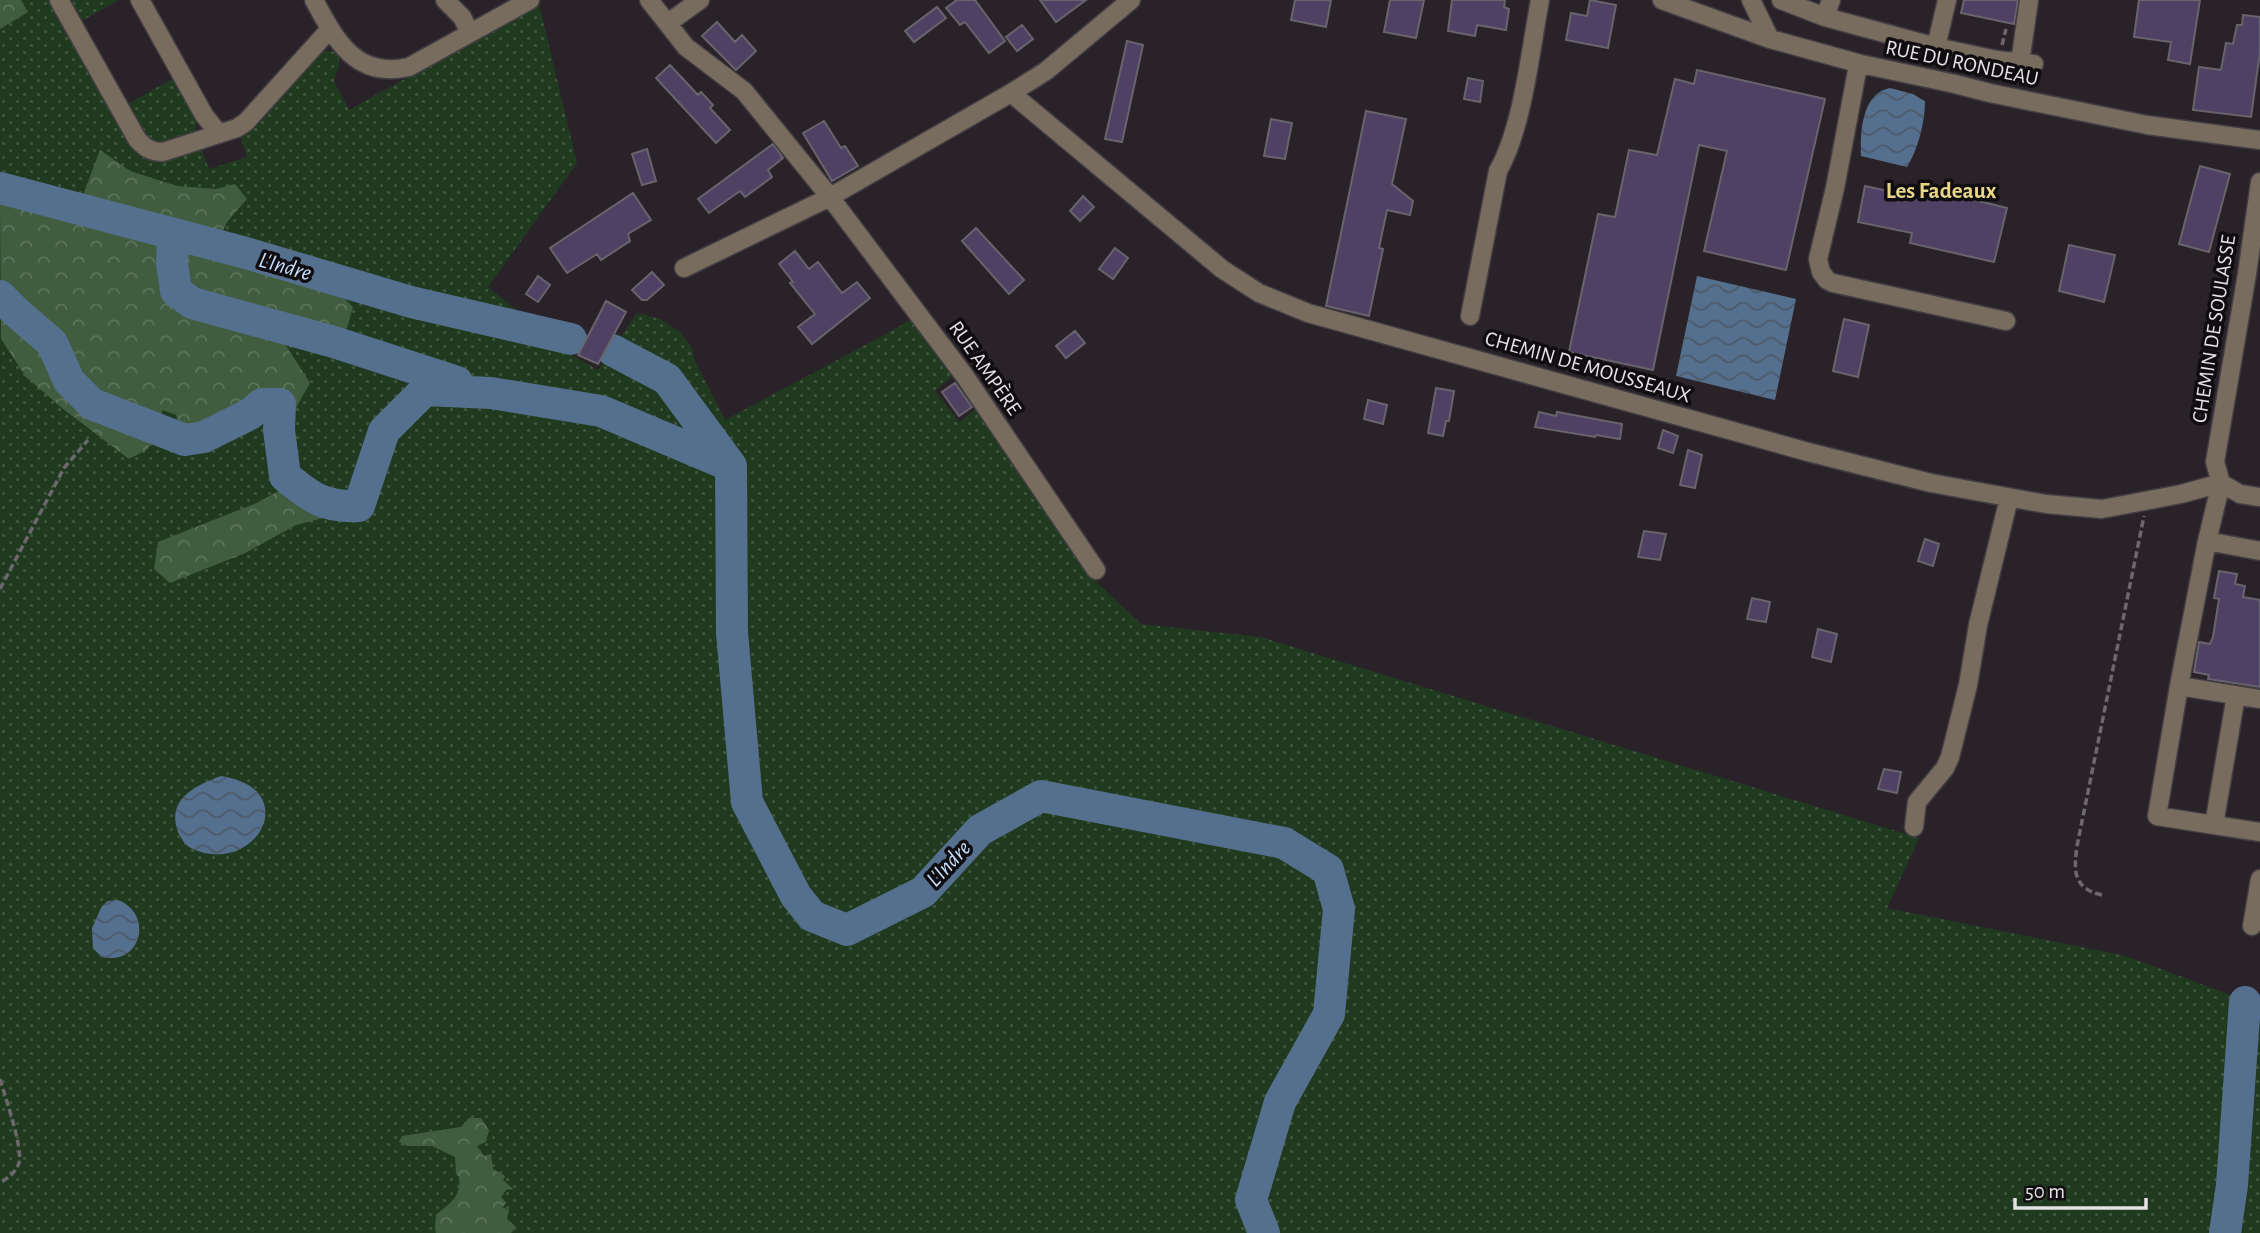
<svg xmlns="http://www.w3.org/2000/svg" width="2260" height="1233" font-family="'Alegreya Sans',sans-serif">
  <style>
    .grass { fill: url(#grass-dots) }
    .forest { fill: url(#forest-crowns) }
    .water { fill: url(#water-waves) }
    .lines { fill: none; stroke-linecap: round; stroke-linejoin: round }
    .river { stroke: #55708e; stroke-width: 32 }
    .building { fill: #4f4163; stroke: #67646c; stroke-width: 2 }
    .minor-casing { stroke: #433e43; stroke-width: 21 }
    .path { stroke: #6d686d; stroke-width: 3.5; stroke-dasharray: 7 3.5; stroke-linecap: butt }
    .minor { stroke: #776c5d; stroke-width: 18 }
    .labels { text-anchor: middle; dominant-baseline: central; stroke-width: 7; stroke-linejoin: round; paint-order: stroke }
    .street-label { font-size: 21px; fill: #e5e2e5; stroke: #100d10 }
    .neighbourhood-label { font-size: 23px; font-weight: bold; fill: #e8d588; stroke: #100d10 }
    .water-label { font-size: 23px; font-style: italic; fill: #c4dfff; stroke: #100d10 }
  </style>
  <defs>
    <pattern id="grass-dots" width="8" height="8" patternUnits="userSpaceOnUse" patternTransform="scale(1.75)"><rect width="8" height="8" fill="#203a1f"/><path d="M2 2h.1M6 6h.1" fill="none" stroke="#40563f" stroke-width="1.8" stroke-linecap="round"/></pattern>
    <pattern id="forest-crowns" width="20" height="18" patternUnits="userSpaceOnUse" patternTransform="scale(1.75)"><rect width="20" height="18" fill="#415d40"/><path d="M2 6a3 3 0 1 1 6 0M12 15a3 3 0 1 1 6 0" fill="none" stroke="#5c745b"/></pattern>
    <pattern id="water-waves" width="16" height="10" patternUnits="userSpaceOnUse" patternTransform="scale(1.75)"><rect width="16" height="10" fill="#55708e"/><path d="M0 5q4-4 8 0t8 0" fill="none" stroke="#4d5a6a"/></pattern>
  </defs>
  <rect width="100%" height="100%" fill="#292329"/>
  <path class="grass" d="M0,0H55L138,144L200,145L209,169L247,157L239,133L312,59L325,51L339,52V66L334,81L349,110L539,4L577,163L488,287L573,356L598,370L637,313L660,319L679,331L691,346L695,361L725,420L886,334L915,317L955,374L935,391L959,422L979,407L1087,573L1141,624L1260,637L1919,838L1887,908L2126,956L2260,1006V1233H0Z
    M67,0H119L80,22Z
    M177,76C188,98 206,116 191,139L160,147L147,140L126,105Z"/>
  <path class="forest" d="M0,0H21L28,12L0,29Z
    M100,150L130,171L177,186L216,189L235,184L247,199L227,222L220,237L83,195Z
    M0,204L68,216L138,235L212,250L236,257L277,276L301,279L339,293L353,307L347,328L329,338C312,325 289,318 268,318L270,332L287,347L310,383C295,410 273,441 297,470C300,473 304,480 308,482C318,487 335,488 346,491L331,516L296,525L245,553L170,583L154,569L158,542L259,502L282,489L269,469L272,448L266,421L236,403C224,420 209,450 187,455L176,415L163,410L148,449L129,459L62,408L26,377L1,339Z
    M469,1118H481L489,1130L486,1142L477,1146L484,1156L491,1154L493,1169L505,1176L503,1180L513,1189L506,1190L501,1197L507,1203L502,1207L509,1210L507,1219L516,1227L511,1233H436L435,1228L436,1215C451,1202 461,1198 459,1177L456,1174L455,1157L432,1146H407L399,1142L402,1136L461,1127Z"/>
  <path class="water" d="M1890,88L1913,94L1925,101C1925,123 1918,149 1907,167L1861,156C1860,132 1862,93 1890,88Z
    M1697,276L1796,299L1775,400L1676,376Z
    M221,776C306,789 254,879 191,848C185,845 181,838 178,832C166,799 195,786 221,776Z
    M118,900C153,913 143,966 101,957L93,948L92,928L102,906L108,901Z"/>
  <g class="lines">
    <path class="river" d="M0,188L246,253L411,302L571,339
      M173,236L172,263L176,291L192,303L334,342L457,382
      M0,296L16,312L52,343L69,381L92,404L185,440L204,437L250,414L262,404H280L279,430L285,476C310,497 325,508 359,506L384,431L425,390L491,393L601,411L731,466
      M612,350L667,379L731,466L732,633L747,802L796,896L812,916L847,930L923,892L980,830L1041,796L1284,843L1328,870L1339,909L1329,1014L1280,1102L1251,1200L1264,1233
      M2225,1233L2232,1185L2245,1002"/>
  </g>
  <path class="building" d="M957,0H975L1005,41L989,53L965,22L960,25L946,8Z
    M1040,0H1086L1056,22Z
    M1295,0H1331L1326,27L1291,20Z
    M1390,0H1424L1416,38L1384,32Z
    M1452,0H1505L1504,7L1509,9L1506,30L1477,25L1475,36L1448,31Z
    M1590,0L1616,5L1608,48L1566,40L1571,13L1587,16Z
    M1964,0H2018L2014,24L1961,13Z
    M2139,0H2200L2190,64L2168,60L2171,42L2134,37Z
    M937,7L946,18L914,42L905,31Z
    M2243,15L2260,17V52L2251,117L2193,110L2199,67L2221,70L2226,43L2233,44L2237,25H2242Z
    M717,22L735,42L742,35L756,51L736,70L702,36Z
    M1022,25L1033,39L1017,51L1006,37Z
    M1127,41L1143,45L1122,142L1105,139Z
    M670,65L698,95L701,92L713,105L710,108L730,130L716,143L656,78Z
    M1697,70L1825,99L1786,270L1704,251L1727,151L1699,145L1653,370L1569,352L1598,214L1615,217L1629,150L1657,155L1675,79L1694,84Z
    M1468,78L1483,81L1480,102L1464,99Z
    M1366,111L1406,119L1392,184L1413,201L1410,215L1387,210L1379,248L1383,249L1369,316L1326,306Z
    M1271,119L1292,123L1285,159L1264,156Z
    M824,121L841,148L845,146L858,166L832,181L803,133Z
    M773,144L783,158L768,170L772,177L745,197L740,191L709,213L698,199Z
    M647,149L656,181L642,185L632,154Z
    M2200,166L2230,174L2209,252L2179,244Z
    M1865,186L1920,198L1922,188L1939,191L2007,208L1994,262L1910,243L1912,233L1858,222Z
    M633,193L651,220L628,234L630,241L601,260L597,254L567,273L550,248Z
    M1083,196L1094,207L1080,221L1070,211Z
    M976,228L1024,280L1009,294L962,241Z
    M2069,245L2115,255L2104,302L2059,291Z
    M1115,248L1128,258L1113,279L1099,269Z
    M795,251L809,269L818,262L842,293L857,282L870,298L812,344L798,327L815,314L790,283L793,282L779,264Z
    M652,272L664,285L647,300H642L632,290Z
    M538,276L550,285L538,302L526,294Z
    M606,301L626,312L598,364L578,355L597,319L598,320L597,319Z
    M1844,319L1869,325L1858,377L1833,371Z
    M1075,331L1085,343L1066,358L1056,346Z
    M955,383L972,407L959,416L942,392Z
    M1436,388L1454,391L1449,421H1446L1443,436L1428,433Z
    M1368,400L1387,405L1383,424L1364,419Z
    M1539,412L1556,416L1557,412L1622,424L1620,439L1596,435L1595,437L1535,427Z
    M1663,430L1678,436L1673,453L1658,448Z
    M1688,450L1702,455L1695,488L1680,485Z
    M1644,531L1666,534L1660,560L1638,557Z
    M1925,539L1939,544L1933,566L1918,561Z
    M2219,571L2237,574L2235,584L2245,586L2243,597L2260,600V687L2208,679L2209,675L2194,672L2199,642L2210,644L2213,637L2219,599L2214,598Z
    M1752,598L1770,602L1766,622L1747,619Z
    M1818,629L1837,634L1831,662L1812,657Z
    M1884,769L1901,772L1897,793L1878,789Z"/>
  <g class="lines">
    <defs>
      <path id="minor" d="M59,0L137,139C145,148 151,152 163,152L237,128L246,122L330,29
        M140,0L204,115L219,134
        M314,0C336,41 356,79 409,67L530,0
        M445,0L462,17L470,33
        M649,0L686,47L744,91L830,197L964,375L1096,570
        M1662,0L1770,39L1861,64L1955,84L1990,93L2147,125L2260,140
        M1751,0L1770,39
        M1781,0L1825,17L1936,47L1947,0
        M1825,17L1831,0
        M668,23L700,0
        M1936,47L1997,60L2034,64
        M2020,63L2029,0
        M1861,64L1857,71L1835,188L1818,259L1821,272L1827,280L1833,283L2006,321
        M1011,93L1222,269L1259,293L1308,313L1808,452L1931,483L2046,504L2102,509L2181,494L2221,483
        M2260,182L2247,274L2215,462L2221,483L2207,541L2260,551
        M684,268L830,197L1011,93L1046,71L1131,0
        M1470,316L1498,171C1523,127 1530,52 1540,0
        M2221,483L2240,494L2260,497
        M2207,541L2179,686L2260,699
        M2179,686L2157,816L2214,825L2236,695
        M2214,825L2260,832
        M1914,827L1917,802L1945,768L1950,757L1968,685L1978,625L2009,498
        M2252,926L2260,879"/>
    </defs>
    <use href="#minor" class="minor-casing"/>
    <path class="path" d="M2002,45L2006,29
      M0,589L64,468L88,440
      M2102,895C2072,888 2074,870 2077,846L2144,516
      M0,1079C5,1097 23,1147 19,1163C16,1172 8,1178 0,1183"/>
    <use href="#minor" class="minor"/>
  </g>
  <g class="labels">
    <g class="street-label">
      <text transform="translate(1962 63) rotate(12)">RUE DU RONDEAU</text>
      <text transform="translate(2214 329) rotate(-81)">CHEMIN DE SOULASSE</text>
      <text transform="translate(1588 367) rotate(16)">CHEMIN DE MOUSSEAUX</text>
      <text transform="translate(985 368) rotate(55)">RUE AMPÈRE</text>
    </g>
    <g class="neighbourhood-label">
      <text x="1941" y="191">Les Fadeaux</text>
    </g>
    <g class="water-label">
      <text transform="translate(285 267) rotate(16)">L'Indre</text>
      <text transform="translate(949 864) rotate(-47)">L'Indre</text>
    </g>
  </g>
  <path d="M2015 1198v10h131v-10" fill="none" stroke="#e5e2e5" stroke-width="3.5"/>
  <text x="2025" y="1198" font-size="21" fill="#e5e2e5" stroke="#100d10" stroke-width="5" paint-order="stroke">50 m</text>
</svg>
